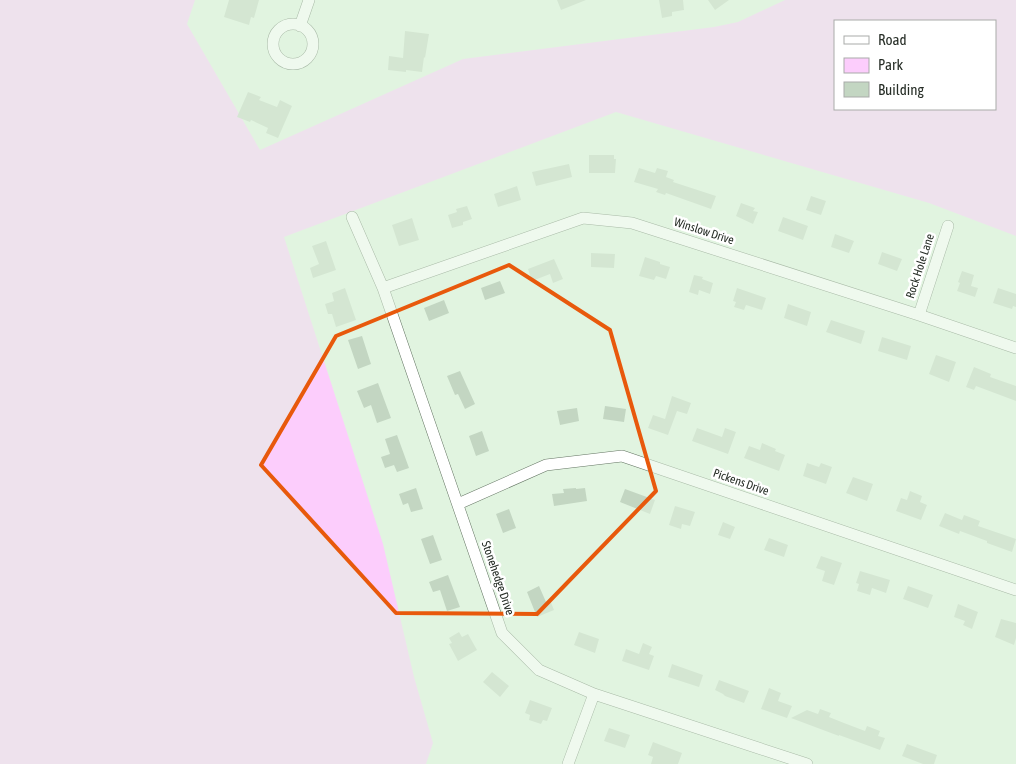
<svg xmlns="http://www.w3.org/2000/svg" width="1016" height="764" font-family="'Asap Condensed',sans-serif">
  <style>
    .green { fill: #fccdfc; fill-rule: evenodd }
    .building { fill: #c3d6c2 }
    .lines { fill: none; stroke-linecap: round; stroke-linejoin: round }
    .minor-casing { stroke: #647563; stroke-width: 12 }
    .minor { stroke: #fff; stroke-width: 11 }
    .marked { fill: none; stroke: #e8590c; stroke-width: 4; stroke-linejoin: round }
    .labels { text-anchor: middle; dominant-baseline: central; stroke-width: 5; stroke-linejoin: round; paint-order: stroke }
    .street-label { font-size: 12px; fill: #272e27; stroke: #fff }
  </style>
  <rect width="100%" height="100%" fill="#e1f4e0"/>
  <path class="green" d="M0,0H195L187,24L260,150L463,59L714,27L738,22L785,0H1016V236L929,203L616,112L284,237L383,544L414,677L433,743L426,764H0ZM835,21H995V109H835Z"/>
  <path class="building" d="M229,0H259L254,18L251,17L249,25L224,17Z
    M557,0H586L561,10Z
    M659,0H683L684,10L672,12V16L662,18Z
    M708,0H729L715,10Z
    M405,31L429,34L425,58L424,57L422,72L406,70V72L388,70L389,56L403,58Z
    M248,92L261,97L259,100L277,107L280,100L292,106L278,138L266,133L268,128L251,120L250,122L237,117Z
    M589,155H614V159H616L615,173H589Z
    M569,164L572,177L536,186L532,172Z
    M639,168L655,173L657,168L668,171L666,177L674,180L673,182L716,196L711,209L666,193L665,195L656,192L658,189L634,182Z
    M517,186L521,200L498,207L494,194Z
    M811,196L826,201L821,215L806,210Z
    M741,203L755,208L753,211L758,212L753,224L736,216Z
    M467,206L472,219L463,222V225L452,228L448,215L457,212L456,209Z
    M783,217L808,226L803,240L778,231Z
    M412,218L419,240L399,246L392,225Z
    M835,234L854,241L849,253L831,247Z
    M326,241L336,270L313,278L310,268L319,264L312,246Z
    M882,252L902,259L897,271L878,264Z
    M591,253L615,254L614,268L591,267Z
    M645,257L660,262V264L670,267L666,279L656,276L654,280L639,276Z
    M554,259L563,279L553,283L550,274L532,281L528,269Z
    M962,271L974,275L971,286L978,288L975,297L957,291L960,283L958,282Z
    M694,275L703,277L702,279L713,283L710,294L699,290L698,295L689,292Z
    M500,281L505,293L485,300L481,288Z
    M345,288L356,320L336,327L332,314H328L325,304L334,301L332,293Z
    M737,288L766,298L762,310L746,305L744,310L734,307L736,302L733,301Z
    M998,288L1016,294V307L1013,306L1012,309L993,303Z
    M444,300L449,313L429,321L424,308Z
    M788,304L811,312L807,326L784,318Z
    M831,320L865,331L861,344L826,332Z
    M362,336L371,364L358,369L348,340Z
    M882,337L911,346L907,360L878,351Z
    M936,355L956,362L949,382L929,374Z
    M974,367L991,374L990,377L1016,386V401L976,386L974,390L966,387Z
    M460,371L475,404L465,409L458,394L455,395L447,376Z
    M378,383L391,418L377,423L371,405L364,408L357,391Z
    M672,396L691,403L687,414L677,411L668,435L648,428L653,415L665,419Z
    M605,406L626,409L624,422L603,419Z
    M577,408L579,421L560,425L557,411Z
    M697,428L722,437L725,428L736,432L728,454L692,441Z
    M482,431L489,451L476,456L469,436Z
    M397,435L409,468L397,472L394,465L385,468L381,457L390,454L385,439Z
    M762,443L776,449L775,451L785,455L779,471L744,458L749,446L760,450Z
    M807,463L819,467L821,463L832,467L826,484L803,476Z
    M853,477L873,484L867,501L846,493Z
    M416,488L423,509L411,512L408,503L403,505L399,494Z
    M576,488V489L585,488L587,501L554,506L552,494L564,493L563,489Z
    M625,489L655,500L650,514L620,502Z
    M910,491L922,496L920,502L927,505L921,520L896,511L901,498L907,500Z
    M675,506L695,512L690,526L682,524L681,529L669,525Z
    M509,509L516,528L503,533L496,514Z
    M945,513L962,520L964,515L980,521L978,526L1016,539L1012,552L987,543V541L960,531L959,534L939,526Z
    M723,522L735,527L730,539L718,535Z
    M433,535L442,560L430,564L421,539Z
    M769,538L788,545L784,557L764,550Z
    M821,556L842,563L834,585L822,581L825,571L816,568Z
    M860,571L890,580L886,593L872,588L870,595L857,591L859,584L856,583Z
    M448,575L460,607L447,611L440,590L433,592L429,582Z
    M539,586L546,602L550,600L554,610L537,617L527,592Z
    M908,586L933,595L928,608L903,599Z
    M958,604L978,612L972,629L963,625L965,621L954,617Z
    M1001,619L1016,623V638L1014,645L995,637Z
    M459,632L462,637L468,634L477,650L458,661L449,644L452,643L449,638Z
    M579,632L599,639L595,653L574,645Z
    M643,643L652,647L649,654L654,656L649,670L622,661L626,649L639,654Z
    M672,664L703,675L699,687L668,677Z
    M492,672L509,686L500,697L483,682Z
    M719,680L749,691L744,703L725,696L723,694L715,690Z
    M769,688L781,693L778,701L792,706L787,718L761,709Z
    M530,700L552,708L547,721L543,720L541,724L529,720L530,715L525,713Z
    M820,709L831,713L829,717L844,723L865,731L867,726L880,731L878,736L885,738L880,750L839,735V736L791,718L807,710L818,714Z
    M609,728L630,735L625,748L604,741Z
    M653,742L682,753L678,764H651L653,757L648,755Z
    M907,744L937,755L934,764H923L902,756Z"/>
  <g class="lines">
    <defs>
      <path id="minor" d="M273 44a20 20 0 1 1 40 0a20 20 0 1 1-40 0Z
        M300,26L309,0
        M352,217L383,288L502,633L539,670L594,694L807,764
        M383,288L583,218L632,223L919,315L1016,348
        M919,315L948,226
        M458,504L546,465L622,456L1016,590
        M568,764L594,694"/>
    </defs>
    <use href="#minor" class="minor-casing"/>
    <use href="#minor" class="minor"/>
  </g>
  <path d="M0 0H1016V764H0ZM509,265L610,330L656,491L537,614L396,613L261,465L336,336Z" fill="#e1f4e0" fill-opacity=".55" fill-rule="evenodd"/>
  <path class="marked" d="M509,265L610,330L656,491L537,614L396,613L261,465L336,336Z"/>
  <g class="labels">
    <g class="street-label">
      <text transform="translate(704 231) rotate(18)">Winslow Drive</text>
      <text transform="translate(920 266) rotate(-72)">Rock Hole Lane</text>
      <text transform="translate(741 482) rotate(19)">Pickens Drive</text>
      <text transform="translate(498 578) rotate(71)">Stonehedge Drive</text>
    </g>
  </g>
  <rect x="834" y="20" width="162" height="90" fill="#ffffff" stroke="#a9aba9"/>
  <rect x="844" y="36" width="25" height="8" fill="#ffffff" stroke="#a9aba9"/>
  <text x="878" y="45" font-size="15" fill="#272e27">Road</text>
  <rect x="844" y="58" width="25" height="15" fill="#fccdfc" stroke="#a9aba9"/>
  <text x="878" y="70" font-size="15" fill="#272e27">Park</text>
  <rect x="844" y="82" width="25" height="15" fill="#c3d6c2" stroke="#a9aba9"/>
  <text x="878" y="95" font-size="15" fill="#272e27">Building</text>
</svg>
